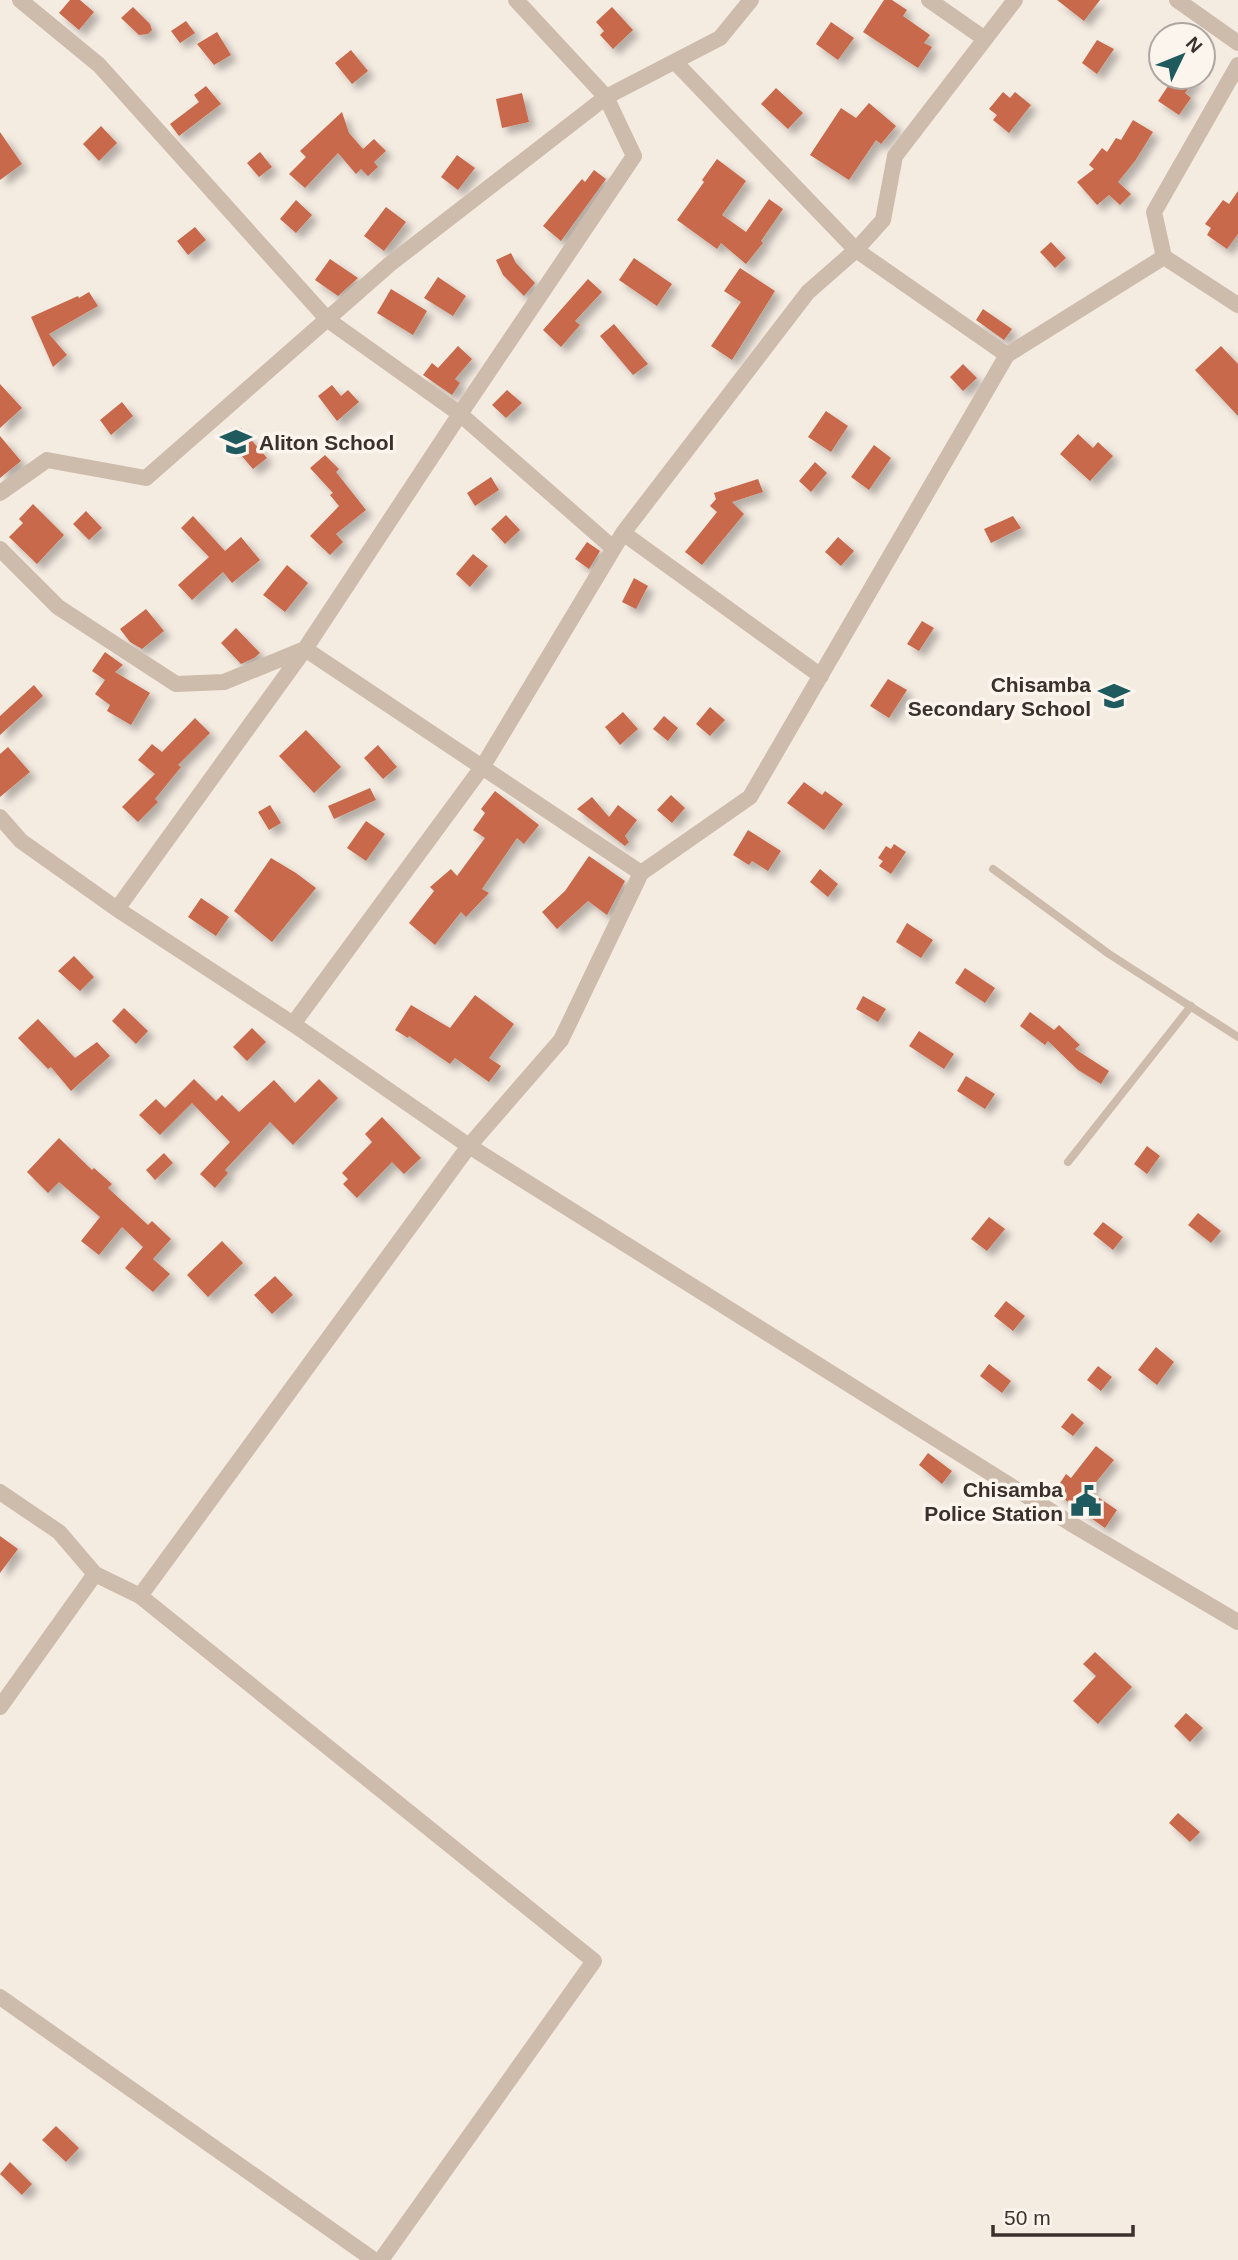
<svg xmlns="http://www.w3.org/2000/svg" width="1238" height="2260" font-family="Arial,sans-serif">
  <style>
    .building { fill: #c8694b; filter: url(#shadow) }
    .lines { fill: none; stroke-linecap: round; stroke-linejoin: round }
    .lane { stroke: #cdbbac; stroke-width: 8 }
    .street { stroke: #cdbbac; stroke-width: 16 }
    .labels { text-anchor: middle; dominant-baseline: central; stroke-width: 7; stroke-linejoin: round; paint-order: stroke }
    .poi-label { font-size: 21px; font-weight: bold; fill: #3b302b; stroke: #fbf5ee; text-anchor: end }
  </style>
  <defs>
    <filter id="shadow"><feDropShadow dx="6" dy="6" stdDeviation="3.5" flood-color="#0004"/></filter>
  </defs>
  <rect width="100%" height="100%" fill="#f4ebe1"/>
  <path class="building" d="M70,0H80L94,12L79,30L59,13Z
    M884,0H892L907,10L903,16L930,35L924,43L932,47L918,68L863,32Z
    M1057,0H1100L1084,21Z
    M133,7L150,24L152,30L148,34L139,35L121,18Z
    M612,7L633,30L613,49L600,35L604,31L596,22Z
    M186,21L195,33L180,43L171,31Z
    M831,22L854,38L838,60L816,44Z
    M217,32L231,55L214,65L197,44Z
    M1097,40L1114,49L1097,74L1082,63Z
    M351,50L368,71L352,84L335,63Z
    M1174,77H1197L1185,93L1191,98L1179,115L1158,101Z
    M206,86L221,104L179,136L170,124L199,102L194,95Z
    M776,88L803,113L788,129L761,104Z
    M1003,92L1010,98L1015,92L1031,105L1009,133L993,120L997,115L989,109Z
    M522,93L529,122L502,128L496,99Z
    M869,103L896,126L881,144L876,140L849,180L810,155L841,108L856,118Z
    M342,112L349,133L363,149L374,139L386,151L374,162L378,167L368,176L361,169L356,174L338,153L305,188L289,174L306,157L300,151Z
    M1133,120L1153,132L1135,161L1118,182L1131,194L1120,205L1109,195L1097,205L1077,182L1094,169L1089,165L1102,148L1107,152L1116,138L1121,140Z
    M101,126L117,143L99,161L83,144Z
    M0,132L22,164L0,180Z
    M260,152L272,167L259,177L247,163Z
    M457,155L475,168L458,190L441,177Z
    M717,159L746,181L722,215L746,232L769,199L783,209L761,241L763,243L746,264L721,243L717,249L677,220L704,182L702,180Z
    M594,170L606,179L561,241L543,226L582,179L585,182Z
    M1238,191V234L1227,249L1207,235L1211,228L1205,224L1223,200L1229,204Z
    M296,200L312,215L296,233L280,219Z
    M386,207L406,222L384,251L364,236Z
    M195,227L206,240L188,255L177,241Z
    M1051,242L1066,258L1055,268L1040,252Z
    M511,253L516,263L535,283L524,296L503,275L496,260Z
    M634,258L672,284L657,306L619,280Z
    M330,259L358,278L338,296L315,280Z
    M740,268L775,291L732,360L711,346L741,302L724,291Z
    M438,277L466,296L453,316L424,298Z
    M588,279L602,292L575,321L580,325L561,347L543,330Z
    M391,289L427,311L413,335L377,313Z
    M89,292L98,306L49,334L67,355L53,367L31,317L78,296L79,298Z
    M983,309L1012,329L1004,340L976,320Z
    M614,324L648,364L633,375L600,336Z
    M458,346L472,359L455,379L460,383L452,395L423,375L432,363L438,368Z
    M1221,346L1238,364V416L1195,370Z
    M963,364L977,378L963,391L950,377Z
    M0,384L22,408L0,428Z
    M332,385L341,396L348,390L359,402L337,421L318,396Z
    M507,390L522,403L506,418L492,405Z
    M122,402L133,416L111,435L100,420Z
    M826,411L848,426L831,452L808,437Z
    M241,428L267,458L253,469L228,440Z
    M1078,434L1093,448L1098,442L1113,456L1090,481L1060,454Z
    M0,436L21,461L0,478Z
    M874,445L891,458L869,490L851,477Z
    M325,455L339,469L336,472L366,510L336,534L343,542L330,555L310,536L339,506L330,495L333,493L310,468Z
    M815,462L827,473L811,492L799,481Z
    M491,477L499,490L475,506L467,493Z
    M758,479L763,492L732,502L744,514L702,565L685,552L717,512L710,506L716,499L714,493Z
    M33,504L64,535L37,564L9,537L23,523L19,519Z
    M86,511L102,528L89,540L73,524Z
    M506,515L520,530L505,544L491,529Z
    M193,516L225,551L241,537L260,560L232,583L223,572L192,600L178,585L209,557L181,528Z
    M1013,516L1021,528L991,543L984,529Z
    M838,537L854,551L841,566L825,552Z
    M587,542L600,551L589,569L575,559Z
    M473,554L488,566L470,587L456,574Z
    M287,565L308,583L285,612L263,595Z
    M634,578L648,586L636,609L622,602Z
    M146,609L164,631L142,649L130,642L120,629Z
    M922,621L934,628L919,651L907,644Z
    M236,628L260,653L254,658L241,664L221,643Z
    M105,652L123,665L115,672L150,693L131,725L107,711L110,705L95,694L105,680L92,671Z
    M888,679L907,690L889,718L870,706Z
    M34,685L43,696L0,735V716Z
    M710,707L725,720L710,736L696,724Z
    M623,712L638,729L620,745L605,727Z
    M664,716L678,728L668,741L653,729Z
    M195,718L210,733L178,765L181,767L155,799L158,802L138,822L122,807L155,774L138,760L152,744L162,752Z
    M306,730L341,767L314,793L279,756Z
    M378,745L397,767L383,779L364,758Z
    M8,747L30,772L0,797V754Z
    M804,782L822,795L825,791L843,804L824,830L787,803Z
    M370,788L376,800L334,819L328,806Z
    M495,791L539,825L524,844L517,838L482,889L489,893L466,917L461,912L435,945L409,923L434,891L430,887L451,869L457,876L485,838L473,830L485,813L481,809Z
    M671,795L685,808L672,823L657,810Z
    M592,797L609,817L618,805L637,820L625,836L629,842L625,846L577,809Z
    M270,805L281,823L269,830L258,812Z
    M366,821L385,834L366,861L347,848Z
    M748,830L781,851L768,871L752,861L749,865L733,855Z
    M894,844L906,852L891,874L879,866L883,861L878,858L886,846L891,849Z
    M589,856L625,881L607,915L588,901L557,929L542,912L565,891Z
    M271,858L296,873L316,888L272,942L234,911Z
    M820,869L838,884L828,897L810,882Z
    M201,898L229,917L216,936L188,917Z
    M907,923L933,940L921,958L896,942Z
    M74,956L94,977L80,991L58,971Z
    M965,968L995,988L985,1003L955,983Z
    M475,995L514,1024L489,1058L501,1066L489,1082L455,1058L450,1064L409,1036L408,1038L395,1030L411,1005L450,1028Z
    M863,996L886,1009L878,1022L856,1009Z
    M124,1008L148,1031L136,1044L112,1021Z
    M1030,1012L1054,1030L1059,1025L1080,1045L1075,1049L1109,1071L1101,1084L1078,1070L1048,1041L1045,1045L1020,1026Z
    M38,1019L75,1058L97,1042L110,1056L71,1091L51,1067L48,1069L18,1038Z
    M252,1028L266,1042L247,1061L233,1047Z
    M919,1031L954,1054L944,1069L909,1046Z
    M966,1076L995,1094L985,1109L957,1091Z
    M194,1079L216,1101L222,1095L239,1112L274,1080L295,1103L319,1079L338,1098L293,1145L270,1122L225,1170L228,1173L215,1188L200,1174L230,1142L192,1103L160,1135L139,1115L156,1099L165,1108Z
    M382,1117L421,1158L404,1174L392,1162L357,1198L343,1184L348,1179L342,1173L372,1142L365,1134Z
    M59,1138L92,1170L94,1168L112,1184L108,1188L148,1225L152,1221L171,1239L153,1259L170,1274L153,1292L125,1268L143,1247L122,1227L99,1255L81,1241L100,1217L59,1182L48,1193L27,1172Z
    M1147,1146L1160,1156L1147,1174L1134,1164Z
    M164,1153L173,1163L155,1180L146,1170Z
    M1198,1213L1221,1231L1211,1243L1188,1225Z
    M989,1217L1005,1229L987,1251L971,1239Z
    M1103,1222L1123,1237L1113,1250L1093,1234Z
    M222,1241L243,1263L208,1297L187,1275Z
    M275,1276L293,1295L272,1314L254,1295Z
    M1006,1301L1025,1316L1013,1331L994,1316Z
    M1156,1347L1174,1362L1157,1385L1138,1370Z
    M989,1364L1011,1381L1002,1393L980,1376Z
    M1098,1366L1112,1377L1101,1391L1087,1380Z
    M1072,1413L1084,1423L1073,1436L1061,1427Z
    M1096,1446L1114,1460L1089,1491L1117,1510L1105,1528L1054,1492L1066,1474L1071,1478Z
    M928,1453L952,1471L942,1484L919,1465Z
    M0,1536L18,1549L0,1573Z
    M1095,1652L1132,1687L1098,1724L1073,1701L1096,1676L1083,1664Z
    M1186,1713L1203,1728L1190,1742L1174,1726Z
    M1178,1813L1200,1832L1190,1842L1169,1823Z
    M56,2126L79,2148L66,2162L42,2140Z
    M10,2162L32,2184L22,2195L0,2174Z"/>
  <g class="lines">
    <path class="lane" d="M993,869L1109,954L1238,1037
      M1068,1162L1191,1006"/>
    <path class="street" d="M20,0L99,65L328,320L460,414L613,548
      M929,0L985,39
      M1177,0L1238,43
      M675,62L856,250L1007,355
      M1238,65L1154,212L1164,257L1238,305
      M0,493L47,460L146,478L390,264L606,97L720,38L751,0
      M623,533L821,676
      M0,549L58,607L176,684L224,682L305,649L641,873
      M0,817L21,841L117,909L293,1024L469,1146L1070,1523L1238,1622
      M117,909L305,649L460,414L634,156L606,97L516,0
      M293,1024L483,766L623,533L808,292L856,250L883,220L895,156L1015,0
      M0,1492L59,1532L95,1574L140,1596L594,1961L381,2260
      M140,1596L469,1146L561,1040L641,873L750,797L1007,355L1164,257
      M0,1707L95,1574
      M0,1997L374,2260"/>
  </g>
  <defs>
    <symbol id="school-bare" viewBox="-9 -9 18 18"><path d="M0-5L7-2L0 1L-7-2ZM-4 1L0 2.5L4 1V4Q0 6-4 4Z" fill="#1f5a5e" stroke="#fbf5ee" stroke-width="2.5" paint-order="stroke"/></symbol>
    <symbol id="civic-bare" viewBox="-9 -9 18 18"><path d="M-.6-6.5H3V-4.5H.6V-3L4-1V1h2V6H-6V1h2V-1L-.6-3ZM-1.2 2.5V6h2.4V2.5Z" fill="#1f5a5e" stroke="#fbf5ee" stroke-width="2.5" paint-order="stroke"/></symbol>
  </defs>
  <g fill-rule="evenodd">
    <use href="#school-bare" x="214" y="420" width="44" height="44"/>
    <use href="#school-bare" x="1092" y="674" width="44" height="44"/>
    <use href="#civic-bare" x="1064" y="1479" width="44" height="44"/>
  </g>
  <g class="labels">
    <g class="poi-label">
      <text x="259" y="442" text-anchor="start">Aliton School</text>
      <text x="1091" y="684">Chisamba<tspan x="1091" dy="24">Secondary School</tspan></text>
      <text x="1063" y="1489">Chisamba<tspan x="1063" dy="24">Police Station</tspan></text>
    </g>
  </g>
  <g transform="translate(1182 56) rotate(47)"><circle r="33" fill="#fbf5ee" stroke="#aea6a0" stroke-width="2"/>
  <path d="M0-5L12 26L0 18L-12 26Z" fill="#1f5a5e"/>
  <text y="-10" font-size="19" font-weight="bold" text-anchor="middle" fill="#3b302b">N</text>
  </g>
  <path d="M993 2225v10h140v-10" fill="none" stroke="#3b302b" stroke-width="3.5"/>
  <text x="1004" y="2225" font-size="21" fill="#3b302b" stroke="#fbf5ee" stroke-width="5" paint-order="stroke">50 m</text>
</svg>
